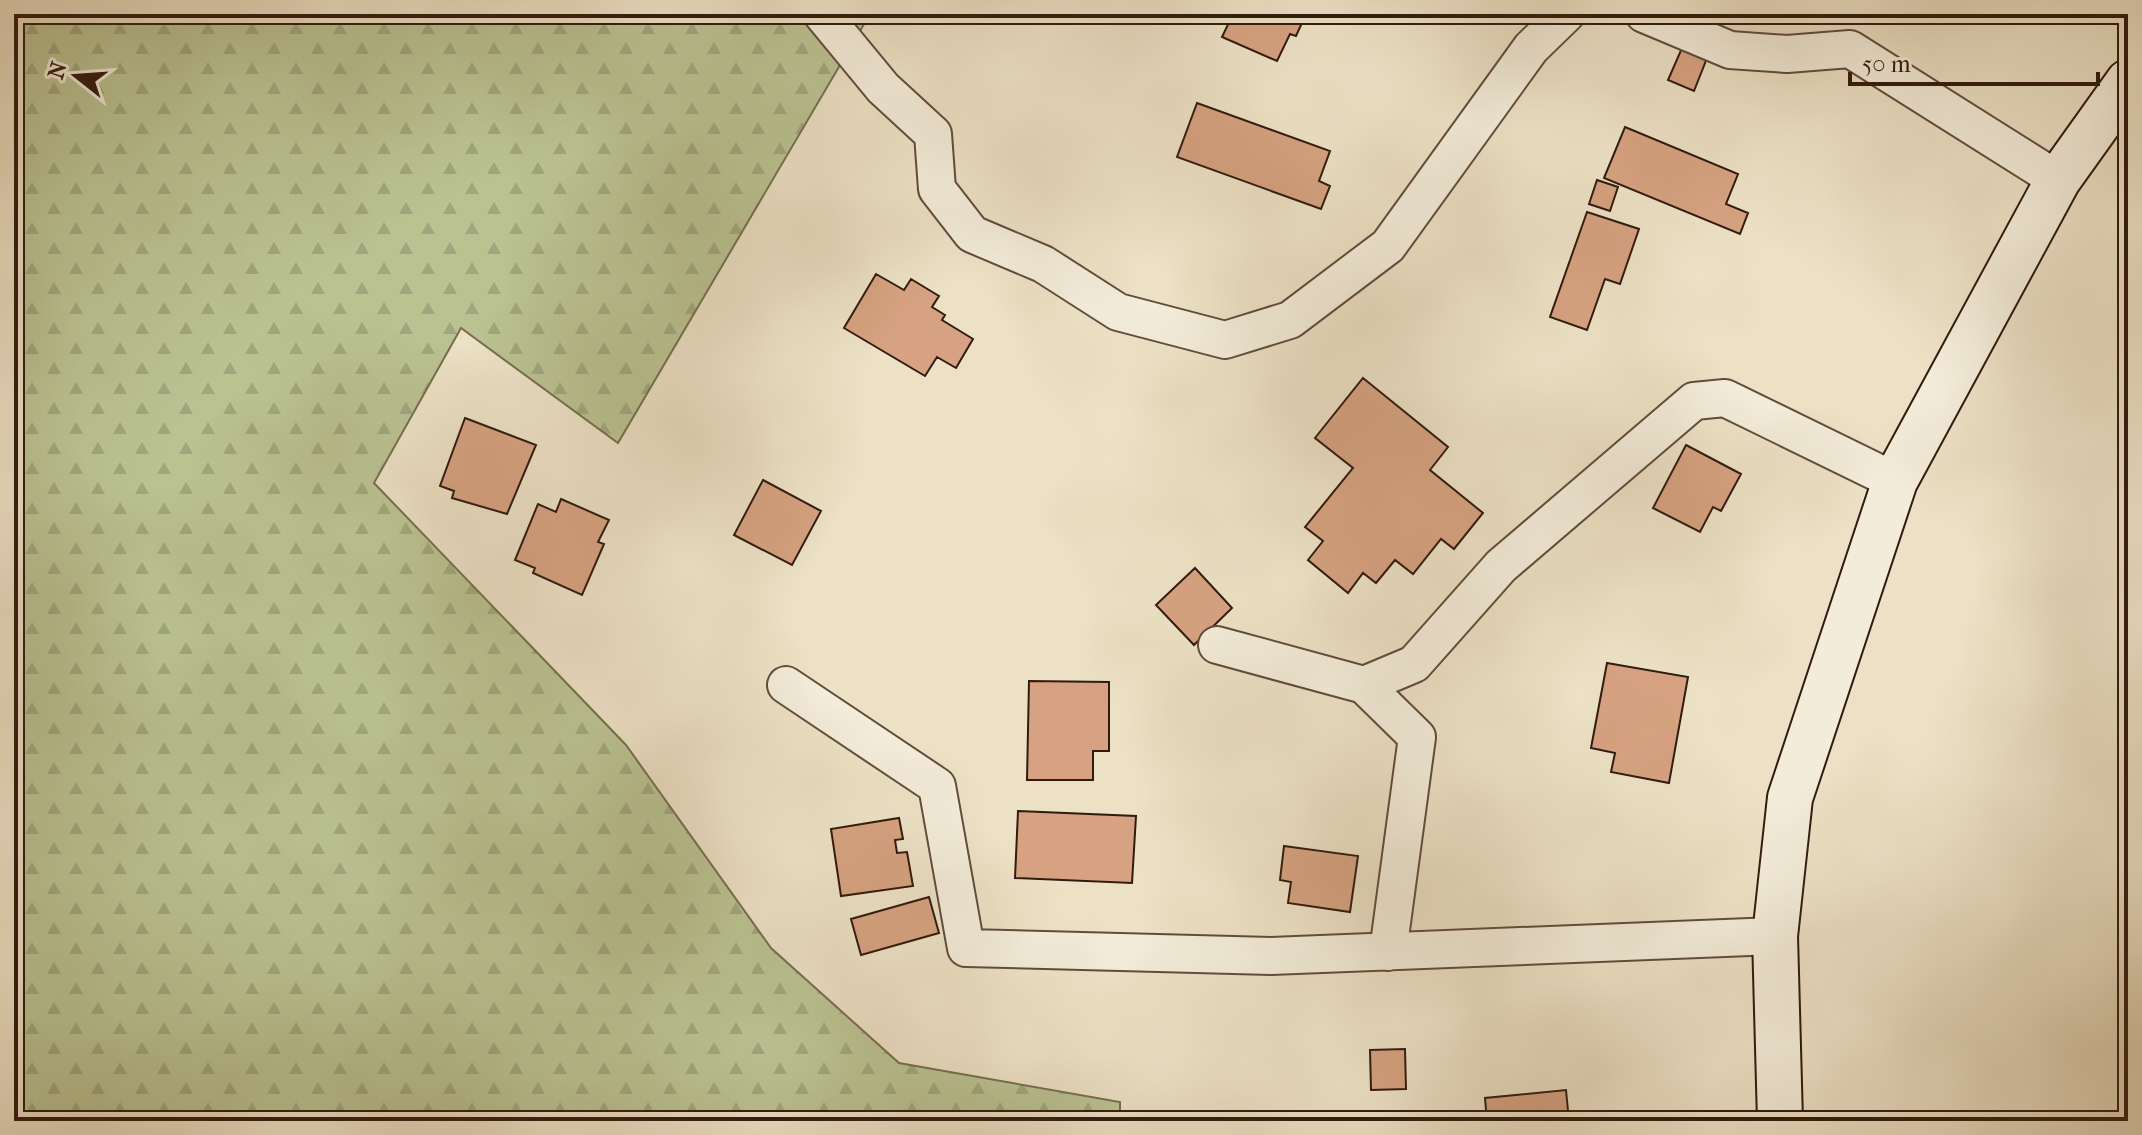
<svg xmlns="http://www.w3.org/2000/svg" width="2142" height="1135" font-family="'IM FELL French Canon',serif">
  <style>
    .forest { fill: url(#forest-firs); stroke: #766e50; stroke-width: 2 }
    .building { fill: #d6a281; stroke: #311a0f; stroke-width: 2 }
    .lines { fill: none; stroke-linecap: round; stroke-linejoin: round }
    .street-casing { stroke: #604c3c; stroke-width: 40 }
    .secondary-casing { stroke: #311a0f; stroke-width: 48 }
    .street { stroke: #f3ecd9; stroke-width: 36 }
    .secondary { stroke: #f3ecd9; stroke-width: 44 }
  </style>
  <defs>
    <pattern id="forest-firs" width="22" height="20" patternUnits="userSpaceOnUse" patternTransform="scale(2)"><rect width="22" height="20" fill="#bac292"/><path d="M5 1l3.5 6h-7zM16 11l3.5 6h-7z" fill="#a0a67d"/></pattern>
  </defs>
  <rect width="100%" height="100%" fill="#ece1c5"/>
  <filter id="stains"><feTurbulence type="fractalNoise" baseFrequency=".0025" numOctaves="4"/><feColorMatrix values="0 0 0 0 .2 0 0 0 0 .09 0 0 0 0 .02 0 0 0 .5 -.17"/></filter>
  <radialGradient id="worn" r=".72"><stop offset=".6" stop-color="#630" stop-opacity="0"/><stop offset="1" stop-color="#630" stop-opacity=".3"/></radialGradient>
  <path class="forest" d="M14,14H870L618,443L461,328L374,483L626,745L771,948L899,1063L1120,1102V1121H14Z"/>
  <path class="building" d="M1233,14H1306L1296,36L1290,34L1277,61L1222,37Z
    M1682,48L1707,58L1694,91L1668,80Z
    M1197,103L1330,151L1319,181L1330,186L1321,209L1177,157Z
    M1625,127L1738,174L1726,204L1748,213L1740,234L1604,178Z
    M1597,180L1618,187L1610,211L1589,204Z
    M1587,212L1639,229L1620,284L1605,279L1587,330L1550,317Z
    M876,274L904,290L911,279L939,296L932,307L945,315L942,320L973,339L956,368L937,357L925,376L844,328Z
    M1363,378L1448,447L1430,470L1483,513L1454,549L1441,539L1413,574L1395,560L1376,583L1363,573L1348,593L1308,560L1323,541L1305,527L1353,468L1315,438Z
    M465,418L536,445L507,514L452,498L454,491L440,486Z
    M1686,445L1741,474L1721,511L1713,507L1700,532L1653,508Z
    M763,480L821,511L792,565L734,535Z
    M561,499L609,520L598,542L604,544L582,595L533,573L535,568L515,560L538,504L556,512Z
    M1195,568L1232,608L1194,645L1156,605Z
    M1607,663L1688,677L1669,783L1611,772L1615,753L1591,748Z
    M1029,681L1109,682V751H1093V780H1027Z
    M1018,811L1136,816L1132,883L1015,878Z
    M899,818L903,839L895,840L897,853L907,852L913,886L841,896L831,829Z
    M1284,846L1358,856L1350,912L1288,903L1291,882L1280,880Z
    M929,897L939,933L861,955L851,919Z
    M1405,1049L1406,1089L1371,1090L1370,1050Z
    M1566,1090L1569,1121H1487L1485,1098Z
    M1389,1113V1121H1273V1116Z"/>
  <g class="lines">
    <defs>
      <path id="street" d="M822,14L883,88L933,134L937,189L972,234L1043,264L1118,312L1225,340L1290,320L1388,246L1531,48L1566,14
        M1644,14L1730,50L1787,54L1850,49L2058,180
        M1217,645L1364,685L1414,664L1501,566L1694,401L1725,398L1895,481
        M786,685L937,786L966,948L1271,956L1775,936
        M1364,685L1417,737L1388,952"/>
      <path id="secondary" d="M1780,1121L1775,936L1790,798L1895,481L2058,180L2128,82"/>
    </defs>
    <use href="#street" class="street-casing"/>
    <use href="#secondary" class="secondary-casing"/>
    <use href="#street" class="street"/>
    <use href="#secondary" class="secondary"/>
  </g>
  <rect width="2142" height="1135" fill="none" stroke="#ece1c5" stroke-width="48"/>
  <rect x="16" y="16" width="2110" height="1103" fill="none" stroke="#311a0f" stroke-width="4"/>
  <rect x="24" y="24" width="2094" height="1087" fill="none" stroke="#311a0f" stroke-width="2"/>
  <g transform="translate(76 76) rotate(287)" stroke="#f3ecd9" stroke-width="6" paint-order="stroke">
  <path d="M0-6L14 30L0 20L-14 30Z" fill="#311a0f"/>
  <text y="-12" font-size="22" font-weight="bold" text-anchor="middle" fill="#311a0f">N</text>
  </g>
  <path d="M1850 72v12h248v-12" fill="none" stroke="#311a0f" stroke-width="4"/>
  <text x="1862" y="72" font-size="24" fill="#311a0f" stroke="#f3ecd9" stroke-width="6" paint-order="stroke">50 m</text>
  <rect width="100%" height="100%" filter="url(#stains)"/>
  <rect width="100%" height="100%" fill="url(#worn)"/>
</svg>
